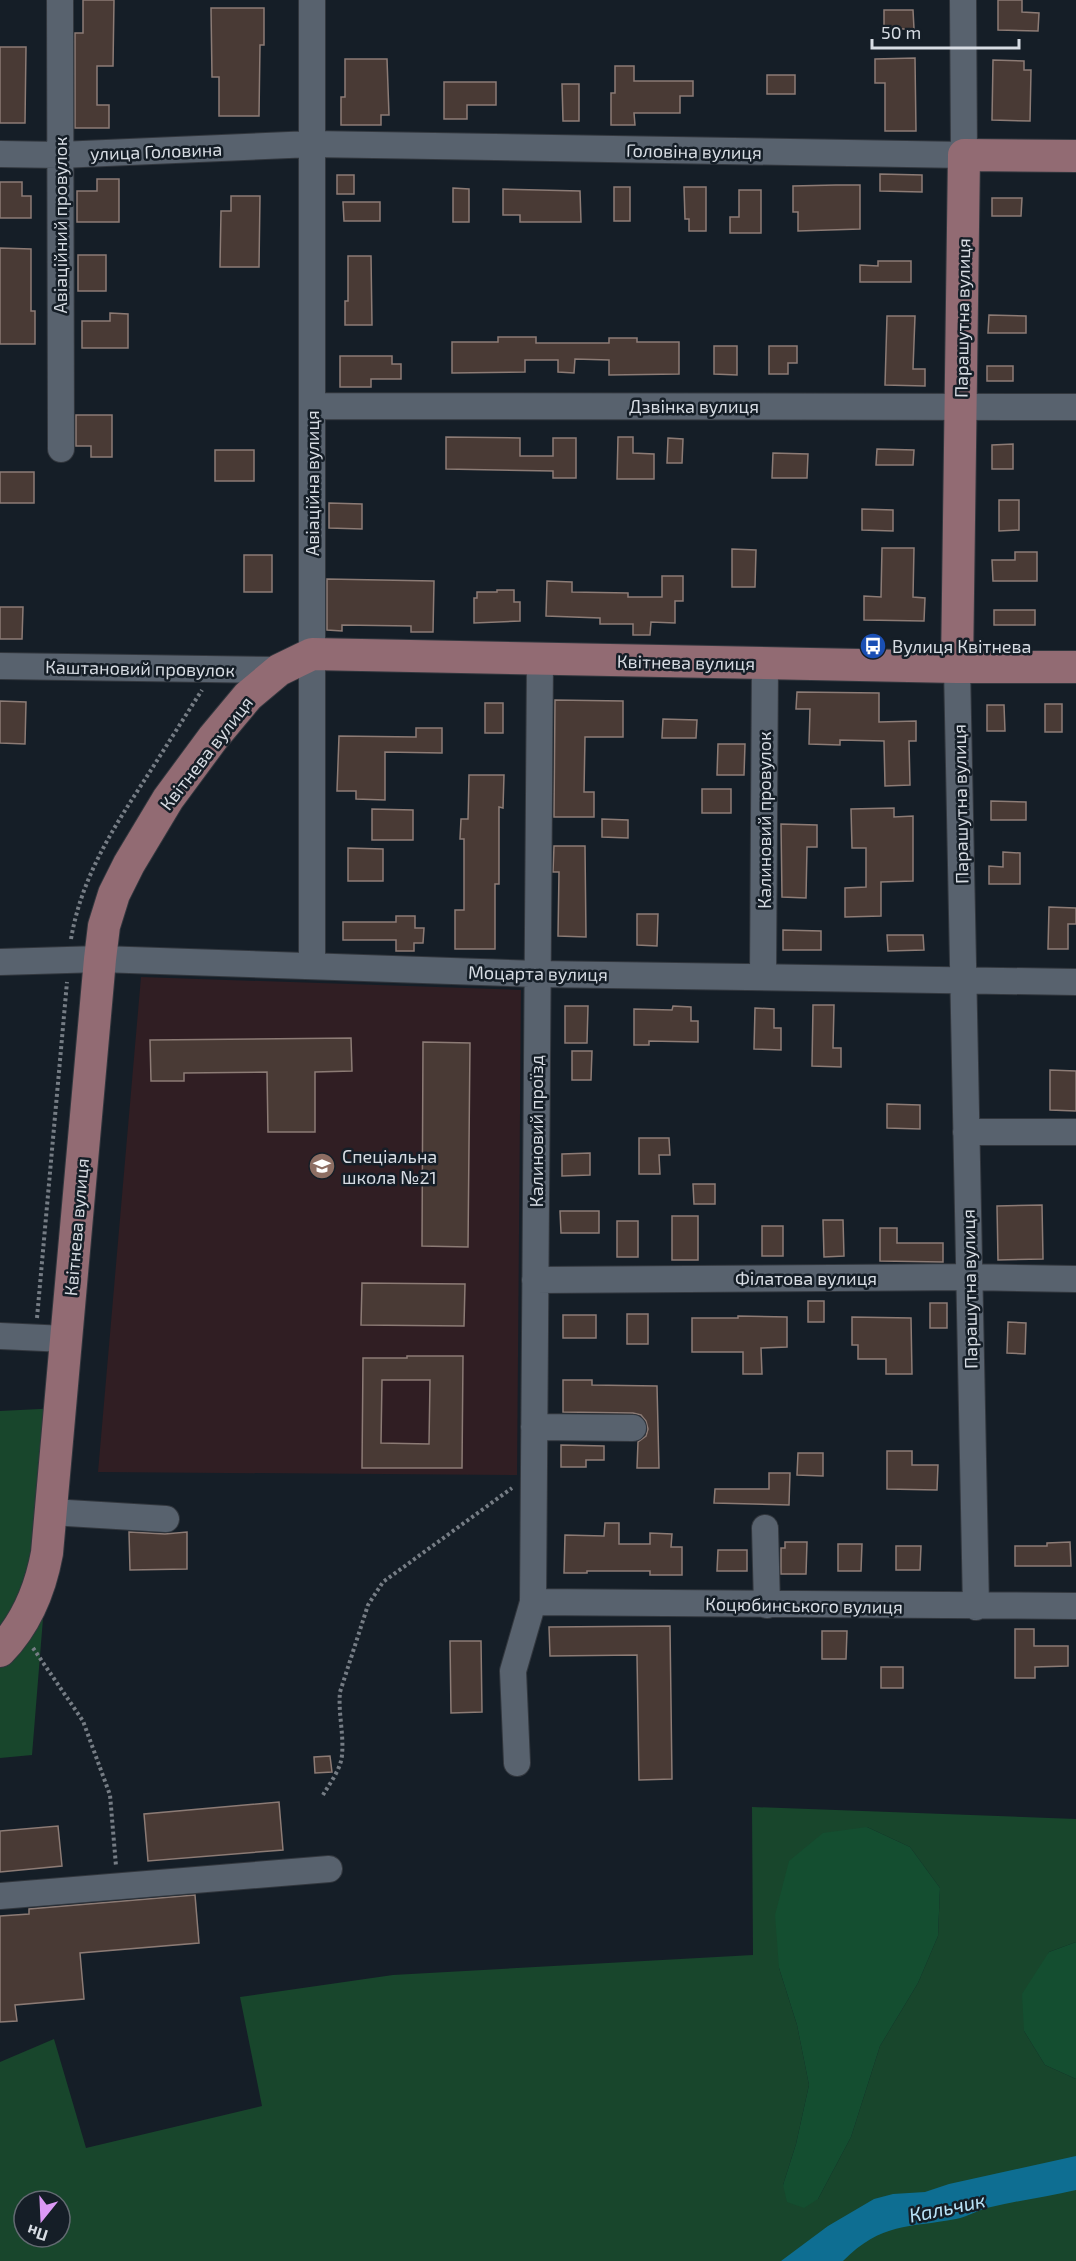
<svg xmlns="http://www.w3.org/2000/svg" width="1076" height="2261" font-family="'Exo 2',sans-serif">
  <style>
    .education { fill: #301e23 }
    .green { fill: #18462c; fill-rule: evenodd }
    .forest { fill: #144e30 }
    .water { fill: #0e6e92 }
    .building { fill: #493a35; stroke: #8c7b75; stroke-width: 1.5; fill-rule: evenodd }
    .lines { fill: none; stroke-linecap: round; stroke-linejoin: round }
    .minor-casing { stroke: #32373e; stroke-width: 28 }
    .major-casing { stroke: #32373e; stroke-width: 34 }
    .path { stroke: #767d85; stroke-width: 4; stroke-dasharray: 3 3; stroke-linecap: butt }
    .minor { stroke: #58626e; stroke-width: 26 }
    .major { stroke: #926b73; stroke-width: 32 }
    .labels { text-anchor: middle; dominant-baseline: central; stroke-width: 5; stroke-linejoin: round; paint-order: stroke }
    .street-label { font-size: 18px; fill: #d7dce3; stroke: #151e27 }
    .poi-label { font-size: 18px; fill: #d7dce3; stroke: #151e27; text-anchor: start }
    .water-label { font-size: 20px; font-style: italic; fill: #b9e2f7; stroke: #151e27 }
  </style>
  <rect width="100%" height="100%" fill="#151e27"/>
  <path class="education" d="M141,977L521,990L517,1475L98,1472Z"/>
  <path class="green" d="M60,1408L32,1755L0,1758V1411Z
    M752,1807L1076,1819V1942L1049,1952L1024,2031L1045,2065L1076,2079V2261H0V2062L54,2039L86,2148L262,2106L240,1997L393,1975L753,1955ZM867,1827L910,1847L940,1888L938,1936L918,1983L880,2046L851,2137L818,2199L783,2185L796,2144L809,2085L797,2025L779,1968ZM24,2201H60V2237H24Z"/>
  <path class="forest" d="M867,1827L910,1847L940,1888L938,1936L918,1983L880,2046L851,2137L818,2199L804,2208L787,2202L783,2185L796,2144L809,2085L797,2025L779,1968L775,1915L789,1861L823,1833Z
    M1076,1942V2079L1045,2065L1024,2031L1022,1994L1049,1952Z"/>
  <path class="water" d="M1076,2156V2190C1048,2197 1019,2200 991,2207C979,2209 968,2217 956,2219C908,2228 882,2222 843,2261H781L828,2226L874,2199L893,2194L925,2192L949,2184Z"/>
  <path class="building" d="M83,0H114L113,66H97V105H109V128H75V33H83Z
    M998,0H1022V12L1039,13L1038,31L998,30Z
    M211,8H264V45H260L259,116H219V77H212Z
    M884,10H913L914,29H884Z
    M0,47H26L25,123H0Z
    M915,58L916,131H885V83H875V59Z
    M345,59H387L389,115H381V125H341V97H345Z
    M993,60L1024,61V70H1031L1030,121L992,120Z
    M615,66H634V81H693V96H680V113H634L635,125H611V93H615Z
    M767,75H795V94H767Z
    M444,82H496V105H467V119H444Z
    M562,84H579V121H563Z
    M880,174L922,175V192L880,191Z
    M337,175H354V194H337Z
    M97,179H119V222H77V191H97Z
    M0,182H22V196H31V218H0Z
    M836,185H860V229L798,231V212H793V186Z
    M614,187H630V221H614Z
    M684,187H706V231H689V219H685Z
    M453,188L469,189V222H453Z
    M503,189L580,191L581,222H520V215H503Z
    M739,190H761V233H730V217H739Z
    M231,196H260L259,267H220L221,211H231Z
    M992,198H1022L1021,216H992Z
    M343,202H380V221H344Z
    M0,248L31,249V311H35V344H0Z
    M78,255H106V291H78Z
    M348,256H371L372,325H345V301H348Z
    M878,261H911V282H860V265L878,266Z
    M110,313L128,314V348H82V321H110Z
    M989,315L1026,316V333H988Z
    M887,316H915L913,369H925V386L885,385Z
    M498,337H536V343H609V338H637V342H679V374L609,375V360L575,359L574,373L558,372V360H525V372L452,373V342H498Z
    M714,346H737V375L714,374Z
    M769,346H797V363H788V374H769Z
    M340,356H392V364H401V379H371V387H340Z
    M987,366H1013V381H987Z
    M76,415H112V457H91V446H76Z
    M446,437L520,438V456H553V438H576V478H553V471L446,469Z
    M618,437H633V453L654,454V479H617Z
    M668,438L683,439L682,463H667Z
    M1013,444V469H992V445Z
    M877,449L914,450L913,465H876Z
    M215,450H254V481H215Z
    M773,453L808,454L807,478H772Z
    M0,472H34V503H0Z
    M999,500H1019V530L999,531Z
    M329,503L362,504V529L329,528Z
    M862,509L893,510V531L862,530Z
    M882,548H914L913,597L925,598L924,621L864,620V596L881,597Z
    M732,549L756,550L755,587H732Z
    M1015,552H1037V581H993L992,560H1015Z
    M244,555H272V592H244Z
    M662,576H683V601H675V623L651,622L650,635H633V624H600V618L546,616L547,581L572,582V592L628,593V597H662Z
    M327,579L434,581L433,632H411V626L342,625V631L327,630Z
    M497,590H514V602H520V621L474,623V598H477V592H497Z
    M0,607H23L22,639H0Z
    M994,610H1035V625H994Z
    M797,692L879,693V722L916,721V741H909L910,785L885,786L884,741L840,740V745L809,744L810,709H796Z
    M555,700L623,701V737H585L584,792H594V817H554Z
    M0,701L26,702L25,744L0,743Z
    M485,703H503V733H485Z
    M1045,704H1062V732H1045Z
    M987,705H1004L1005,731H987Z
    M663,719L697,720L696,738H662Z
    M416,728H442V753L385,752V800L356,799V791H337L339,736L416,737Z
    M718,744H745L744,775H717Z
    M469,775H504L503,808L499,807V884H495V949H455V910H464V839H460L461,819H468Z
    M702,789H731V813H702Z
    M991,801L1026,802V820H991Z
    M894,808V817L913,816V881L881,882V916L845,917V888L866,887V848H852L851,809Z
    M372,809L413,810V840H372Z
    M602,819L628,820V838L602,837Z
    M781,824L817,825V847H807L806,898L782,897Z
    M554,846H585L586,937L558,936L559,872H553Z
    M348,848L383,849V881H348Z
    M1003,852L1020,853V884H989V866L1003,867Z
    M1049,907L1076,908V924H1068V949H1048Z
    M637,914H658L657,946L637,945Z
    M396,916H415V928H424L423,943H414V951H396V940H343V922H396Z
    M783,930L821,931V950H783Z
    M887,935H923L924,950L888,951Z
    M813,1005H834L833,1048H841V1067L812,1066Z
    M565,1006H588L587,1043H565Z
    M673,1006L691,1007V1021H698V1042L649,1041V1045H634V1009L672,1010Z
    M755,1008L774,1009V1028H781V1050L754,1049Z
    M351,1038L352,1071L315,1072V1132H268L267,1072L184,1073V1081H151L150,1040Z
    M423,1042L470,1043L468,1247L422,1246Z
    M572,1051H592L591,1080H572Z
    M1050,1070L1076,1071V1111L1050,1110Z
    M887,1104L920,1105V1129L887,1128Z
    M639,1138H669L670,1155H659L660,1174H639Z
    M590,1153V1175L562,1176V1154Z
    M693,1184H715V1204H694Z
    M1042,1205L1043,1259L998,1260L997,1206Z
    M560,1211H599V1233H561Z
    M672,1216H698V1260H672Z
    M823,1220H843L844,1256L824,1257Z
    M617,1221H638V1257H617Z
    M762,1226H783V1256H762Z
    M880,1228H897V1243H943V1262L880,1261Z
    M362,1283L465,1284L464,1326L361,1325Z
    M808,1301H824V1322H808Z
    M930,1303H947V1328H930Z
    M627,1314H648V1344H627Z
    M563,1315H596V1338H563Z
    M738,1316L787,1317V1347L761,1348L762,1374H743V1352H692V1318H738Z
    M852,1317L911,1318L912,1374H886V1359H858V1345H852Z
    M1008,1322L1026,1323L1025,1354L1007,1353Z
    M407,1356H463L462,1468H362L363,1358H407ZM382,1380H430L429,1444L381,1443Z
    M563,1380H592V1385L657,1386L659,1468H637L638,1442L646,1436L648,1429L646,1421L641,1415L633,1413L563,1412Z
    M561,1445L604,1446V1460H586V1467H561Z
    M887,1451H912V1465H938L937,1490L887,1489Z
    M798,1453H823V1476L797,1475Z
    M769,1473H790L789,1505L714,1503L715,1489H769Z
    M605,1523H619V1544H650V1533L672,1534L671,1547H682V1575H650V1571H587V1573H564L565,1535L604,1536Z
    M129,1532L165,1534L187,1532V1569L130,1570Z
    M785,1542H807L806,1574H781V1548H785Z
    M1070,1542L1071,1566H1015V1546H1047V1543Z
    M838,1544H862L861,1571H838Z
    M896,1546H921L920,1570H896Z
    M718,1550H747V1571H717Z
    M670,1626L672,1779L639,1780L637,1655L550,1656L549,1627Z
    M1015,1629H1034V1646H1068V1666L1035,1667V1678H1015Z
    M822,1631H847L846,1659H822Z
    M450,1641H481L482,1712L451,1713Z
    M881,1667H903V1688H881Z
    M330,1756L332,1772L315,1773L314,1757Z
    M279,1802L283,1850L148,1861L144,1814Z
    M58,1826L62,1866L0,1872V1831Z
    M195,1895L199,1943L80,1953L84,1999L15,2005L17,2021L0,2022V1916L29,1914V1909Z"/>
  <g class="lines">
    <defs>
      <path id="minor" d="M60,0L61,449
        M0,154L60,155L312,144L964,155L963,0
        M312,406L1076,407
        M0,666L279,670
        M957,667L976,1607
        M0,962L100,959L537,974L1076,982
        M312,966V0
        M763,977L765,663
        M966,1132H1076
        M535,1280L969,1277L1076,1279
        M0,1336L66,1339
        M534,1427L633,1428
        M51,1512L166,1519
        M765,1528L767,1605
        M533,1602L1076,1606
        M517,1763L513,1671L533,1602L540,659
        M0,1896L329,1869"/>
      <path id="major" d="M957,667L964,155L1076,156
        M0,1651C26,1624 40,1591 47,1553L100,959L104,926L114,894L129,864L168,799L213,738L248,696L279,670L312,654L957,667H1076"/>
    </defs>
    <use href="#minor" class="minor-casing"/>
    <use href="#major" class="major-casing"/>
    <path class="path" d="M71,939C81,880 110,833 142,784C162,753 182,721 202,690
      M37,1318L67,982
      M33,1648L83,1721L110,1795L116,1866
      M323,1795C330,1783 341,1769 342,1755C344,1734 338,1713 340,1692L368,1605L383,1582L512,1488"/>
    <use href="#minor" class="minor"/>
    <use href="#major" class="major"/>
  </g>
  <defs>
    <symbol id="bus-disc" viewBox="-11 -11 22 22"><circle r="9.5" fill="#1a4fb4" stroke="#151e27"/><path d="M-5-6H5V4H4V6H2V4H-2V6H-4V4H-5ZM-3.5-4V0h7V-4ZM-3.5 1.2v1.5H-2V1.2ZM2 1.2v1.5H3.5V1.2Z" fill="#fff"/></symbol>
    <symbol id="school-disc" viewBox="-11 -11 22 22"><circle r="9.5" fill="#8d6e63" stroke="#151e27"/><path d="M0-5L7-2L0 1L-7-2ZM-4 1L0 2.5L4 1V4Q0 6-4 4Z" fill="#fff"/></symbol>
  </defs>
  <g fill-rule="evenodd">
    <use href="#bus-disc" x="858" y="631" width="30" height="30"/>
    <use href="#school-disc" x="307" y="1151" width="30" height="30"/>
  </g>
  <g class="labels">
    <g class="street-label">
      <text transform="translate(156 151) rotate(-2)">улица Головина</text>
      <text transform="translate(694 151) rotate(1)">Головіна вулиця</text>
      <text transform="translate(60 225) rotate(-90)">Авіаційний провулок</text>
      <text transform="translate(962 318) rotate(-89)">Парашутна вулиця</text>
      <text x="694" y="406">Дзвінка вулиця</text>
      <text transform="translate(312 483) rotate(-90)">Авіаційна вулиця</text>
      <text transform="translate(686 662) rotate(1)">Квітнева вулиця</text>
      <text transform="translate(140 668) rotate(1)">Каштановий провулок</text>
      <text transform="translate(206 753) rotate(-52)">Квітнева вулиця</text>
      <text transform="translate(960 804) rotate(-91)">Парашутна вулиця</text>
      <text transform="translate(764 820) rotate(-90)">Калиновий провулок</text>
      <text transform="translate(538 973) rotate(1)">Моцарта вулиця</text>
      <text transform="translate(536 1131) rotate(-90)">Калиновий проїзд</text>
      <text transform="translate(76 1227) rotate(-85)">Квітнева вулиця</text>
      <text x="806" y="1278">Філатова вулиця</text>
      <text transform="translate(969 1289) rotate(-91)">Парашутна вулиця</text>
      <text transform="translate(804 1605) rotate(1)">Коцюбинського вулиця</text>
    </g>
    <g class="poi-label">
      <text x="892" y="646">Вулиця Квітнева</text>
      <text x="342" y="1156">Спеціальна<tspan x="342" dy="21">школа №21</tspan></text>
    </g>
    <g class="water-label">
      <text transform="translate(947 2207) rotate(-12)">Кальчик</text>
    </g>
  </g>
  <g transform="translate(42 2219) rotate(198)"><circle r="28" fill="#151e27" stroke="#636a72" stroke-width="1.5"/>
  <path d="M0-4.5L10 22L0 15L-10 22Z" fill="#dc99f5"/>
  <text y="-9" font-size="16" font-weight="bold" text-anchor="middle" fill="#d7dce3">Пн</text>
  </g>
  <path d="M872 39v9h147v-9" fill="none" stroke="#d7dce3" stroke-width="3"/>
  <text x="881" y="39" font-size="18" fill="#d7dce3" stroke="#151e27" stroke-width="4.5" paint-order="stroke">50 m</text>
</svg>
